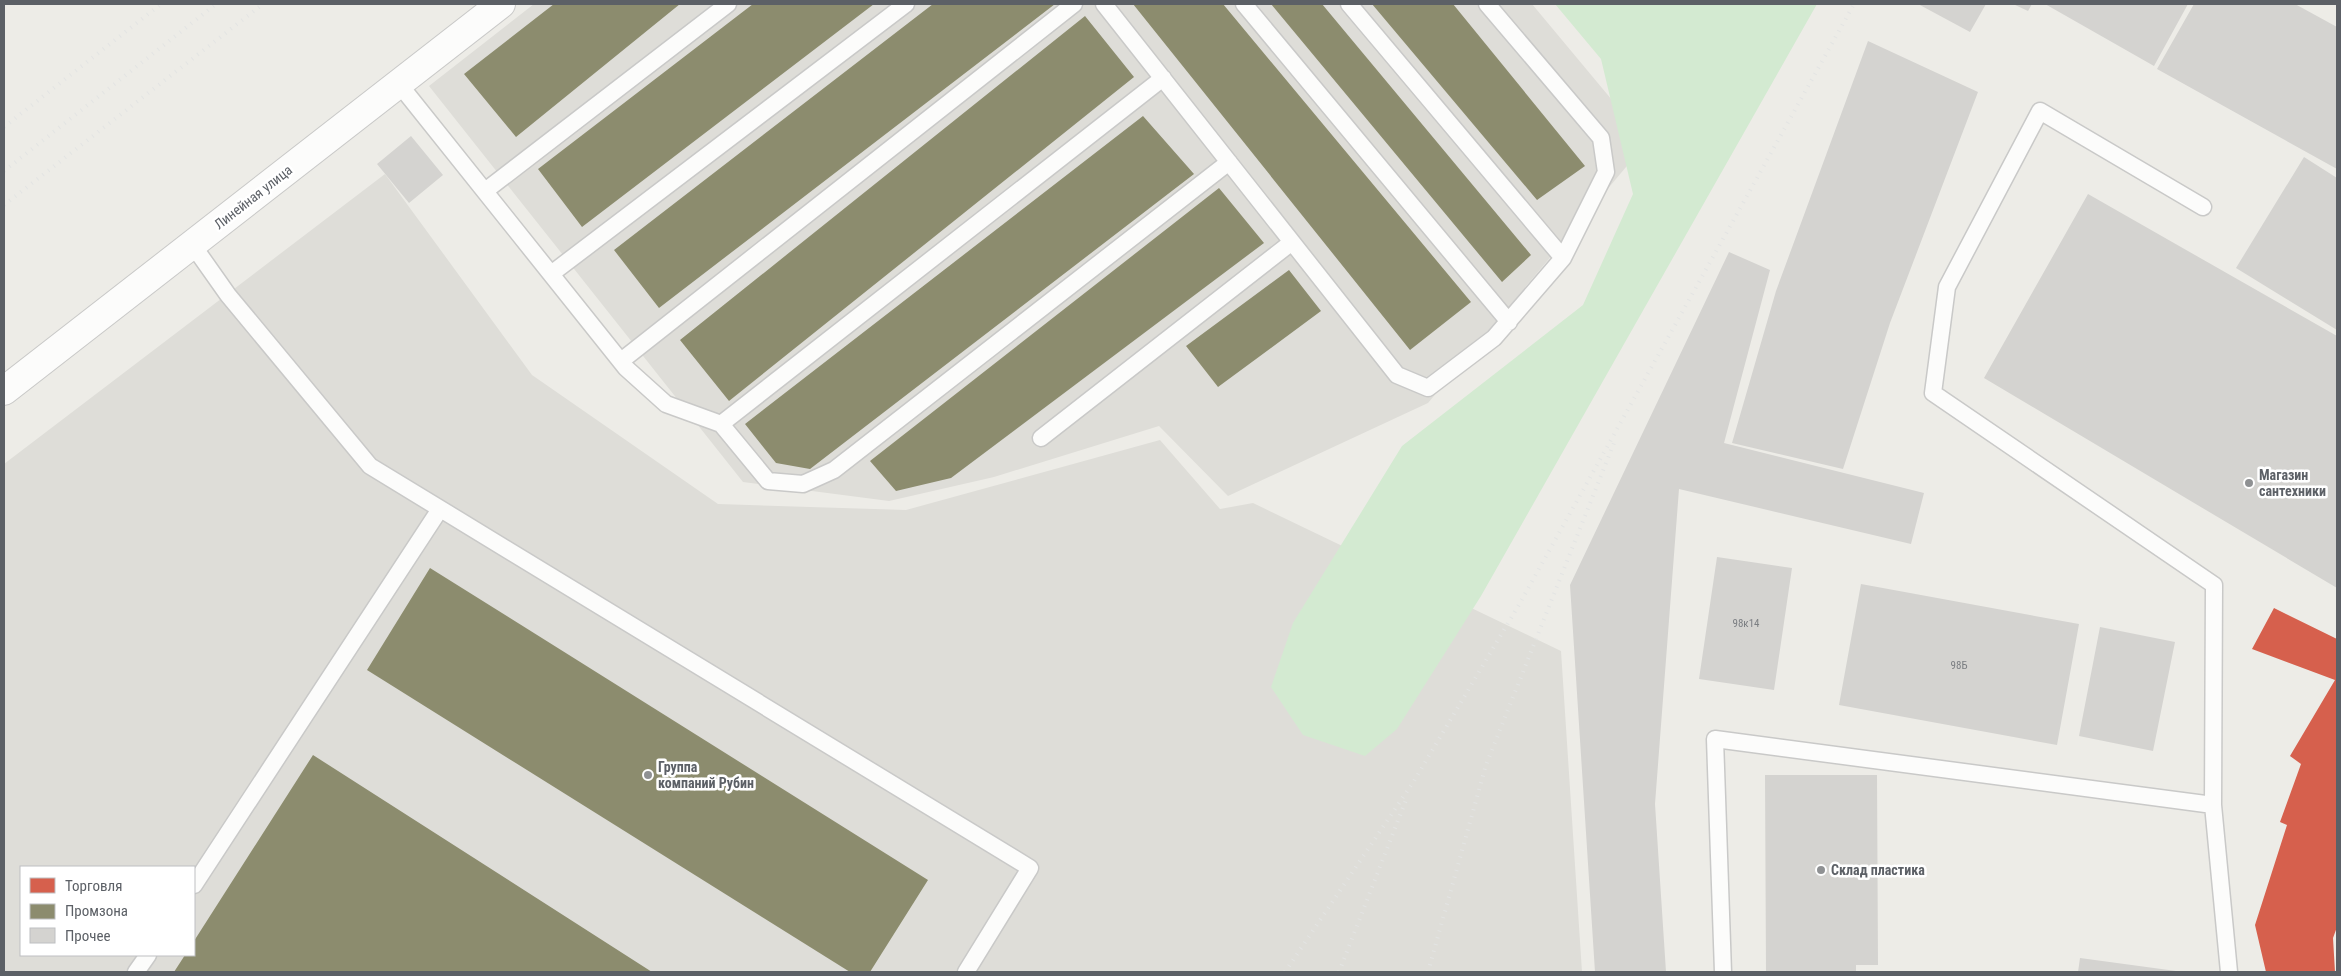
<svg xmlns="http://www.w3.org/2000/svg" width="2341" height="976" font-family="'Roboto Condensed',sans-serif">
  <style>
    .industrial { fill: #deddd8; fill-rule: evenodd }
    .green { fill: #d3ead1 }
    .shops { fill: #d6604d }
    .industry { fill: #8c8c6e }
    .building { fill: #d4d3d0 }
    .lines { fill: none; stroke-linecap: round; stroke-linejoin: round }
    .service-casing { stroke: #c9c9c8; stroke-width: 19 }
    .minor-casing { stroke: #c9c9c8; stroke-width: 30 }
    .service { stroke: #fcfcfb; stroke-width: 16 }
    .minor { stroke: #fcfcfb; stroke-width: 28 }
    .rail { stroke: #e3e4e3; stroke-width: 4; stroke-dasharray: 1 6; stroke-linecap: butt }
    .poi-dot { fill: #8f9193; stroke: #fff; stroke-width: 2 }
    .labels { text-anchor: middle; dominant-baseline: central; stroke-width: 5; stroke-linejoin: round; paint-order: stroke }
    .number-label { font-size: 11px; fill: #7b7e82 }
    .street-label { font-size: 14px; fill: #5c6066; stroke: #fff }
    .poi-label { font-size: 14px; font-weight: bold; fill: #5c6066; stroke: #fff; text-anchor: start }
  </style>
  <rect width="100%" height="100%" fill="#edece7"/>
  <path class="industrial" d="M534,4H1532L1647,142L1428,403L1228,496L1159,426L994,477L889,501L743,482L429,86Z
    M385,174L532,375L718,504L906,510L1160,440L1220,509L1253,503L1561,651L1582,972H4V464ZM21,867H194V955H21Z"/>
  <path class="green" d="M1555,4H1817L1481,596L1397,729L1365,756L1303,735L1271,687L1293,623L1402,446L1583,305L1633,194L1601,59Z"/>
  <path class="shops" d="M2274,608L2337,639V927L2333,938L2335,972H2266L2255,925L2287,825L2280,822L2301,764L2290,756L2335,680L2252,649Z"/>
  <path class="industry" d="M554,4H680L516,137L464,74Z
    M753,4H874L582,227L538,169Z
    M933,4H1055L659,308L614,250Z
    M1133,4H1223L1471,302L1410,350Z
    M1271,4H1322L1531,255L1502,282Z
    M1372,4H1453L1585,166L1537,200Z
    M1085,16L1134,77L729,401L680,340Z
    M1143,116L1194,174L810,469L776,463L745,424Z
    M1219,188L1264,243L951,478L896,491L870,461Z
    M1289,270L1321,311L1218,387L1186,346Z
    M430,568L928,880L870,972H850L367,670Z
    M313,755L652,972H174L185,955H194V941Z"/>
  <path class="building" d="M1918,4H1986L1970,32Z
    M2013,4H2032L2028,11Z
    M2045,4H2188L2154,66Z
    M2194,4H2295L2337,27V169L2157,69Z
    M1868,41L1978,92L1890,323L1843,469L1732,443L1776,291Z
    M411,136L443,175L409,203L377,164Z
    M2304,157L2337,178V330L2236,268Z
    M2088,194L2337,336V588L1984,378Z
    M1729,252L1770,270L1724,443L1924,493L1911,544L1679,489L1655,804L1666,972H1595L1570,585Z
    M1717,557L1792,568L1774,690L1699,679Z
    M1861,584L2079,624L2057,745L1839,705Z
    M2100,627L2175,642L2153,751L2079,736Z
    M1765,775H1877L1878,965H1856V972H1766Z
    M2080,958L2176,971V972H2078Z"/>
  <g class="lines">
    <defs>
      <path id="service" d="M1104,4L1397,375L1428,388L1494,338L1563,258L1606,172L1601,138L1487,4
        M1244,4L1509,322
        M1349,4L1563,258
        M399,84L626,368L666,404L721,424L768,481L803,484L834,470L1229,162
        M485,191L728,4
        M2203,207L2040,111L1947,287L1933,393L2214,585L2213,805L2229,972
        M192,244L228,295L370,466L1030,868L966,972
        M551,274L906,4
        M621,361L1074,4
        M721,424L1163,78
        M1041,438L1292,242
        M194,885L440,509
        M136,972L148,955
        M1723,972L1715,739L2213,805"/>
      <path id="minor" d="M4,391L501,4"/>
    </defs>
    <use href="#service" class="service-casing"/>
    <use href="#minor" class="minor-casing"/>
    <use href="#service" class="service"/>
    <use href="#minor" class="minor"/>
    <path class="rail" d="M4,127L161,4
      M4,171L216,4
      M4,205L263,4
      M1285,972L1414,781L1520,603L1854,4
      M1339,972L1406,800
      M1428,972L1486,765L1614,443"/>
  </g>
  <g class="poi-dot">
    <circle cx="2249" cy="483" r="5"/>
    <circle cx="648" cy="775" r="5"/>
    <circle cx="1821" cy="870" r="5"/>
  </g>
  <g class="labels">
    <g class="number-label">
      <text x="1746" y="623">98к14</text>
      <text x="1959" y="665">98Б</text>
    </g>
    <g class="street-label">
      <text transform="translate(253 197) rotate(-38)">Линейная улица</text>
    </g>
    <g class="poi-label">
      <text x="2259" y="475">Магазин<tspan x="2259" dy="16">сантехники</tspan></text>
      <text x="658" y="767">Группа<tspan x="658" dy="16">компаний Рубин</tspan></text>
      <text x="1831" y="870">Склад пластика</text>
    </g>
  </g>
  <rect width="2341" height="976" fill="none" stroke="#5c6066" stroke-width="10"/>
  <rect x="20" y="866" width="175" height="90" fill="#ffffff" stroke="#bebfc2"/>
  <rect x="30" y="878" width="25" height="15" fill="#d6604d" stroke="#bebfc2"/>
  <text x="65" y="891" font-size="15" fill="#5c6066">Торговля</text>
  <rect x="30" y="904" width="25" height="15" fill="#8c8c6e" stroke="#bebfc2"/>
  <text x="65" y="916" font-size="15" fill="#5c6066">Промзона</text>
  <rect x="30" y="928" width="25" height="15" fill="#d4d3d0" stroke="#bebfc2"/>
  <text x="65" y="941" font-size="15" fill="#5c6066">Прочее</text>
</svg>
